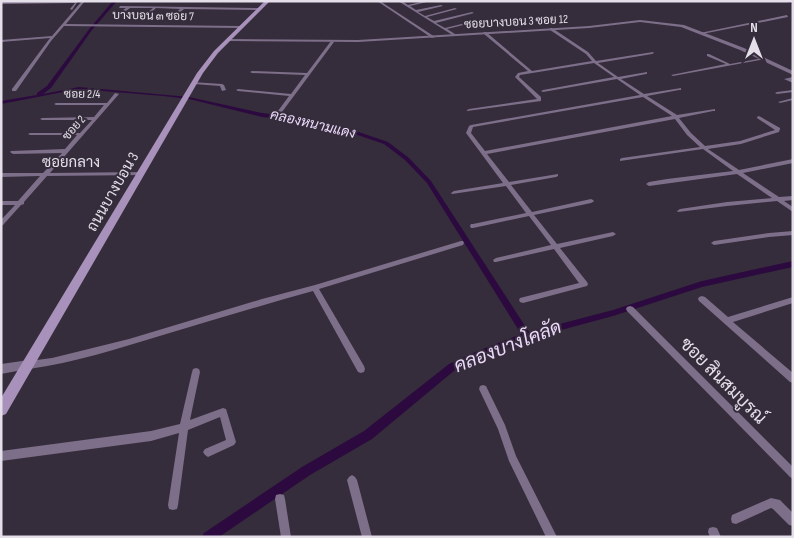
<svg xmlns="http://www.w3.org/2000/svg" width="794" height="538" font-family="'Sofia Sans Condensed',Sarabun,sans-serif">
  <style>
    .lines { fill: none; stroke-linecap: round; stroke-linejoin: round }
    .canal { fill: #2c0a3f; fill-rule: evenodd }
    .minor { fill: #7d6e89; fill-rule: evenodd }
    .tertiary { fill: #7d6e89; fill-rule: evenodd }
    .secondary { fill: #a891bb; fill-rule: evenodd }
    .labels { text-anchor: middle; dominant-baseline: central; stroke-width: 4; stroke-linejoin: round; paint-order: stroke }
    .far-street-label { font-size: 12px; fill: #e4dfe9; stroke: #352d3b }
    .far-water-label { font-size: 14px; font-style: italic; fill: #ebd8fb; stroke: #352d3b }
    .street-label { font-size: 15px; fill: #e4dfe9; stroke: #352d3b }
    .near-street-label { font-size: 18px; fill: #e4dfe9; stroke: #352d3b }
    .near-water-label { font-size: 19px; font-style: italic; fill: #ebd8fb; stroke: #352d3b }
  </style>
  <rect width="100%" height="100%" fill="#352d3b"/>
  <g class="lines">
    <path class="canal" d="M113,1H117L92,30L51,88L43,94L79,87L189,97L262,113L299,117L344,127L388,142L409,158L431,181L529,332L613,310L702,281L793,261V267L702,287L613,316L528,339L479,359L455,370L372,439L310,475L219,537H202L204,533L302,467L364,431L449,364L473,353L521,334L427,183L405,160L384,144L343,130L299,121L262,117L189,99L163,96L79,89L1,104V101L37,95V93L47,86L90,28Z
      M785,1L793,2V4L786,2Z"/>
    <path class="minor" d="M78,1L72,10L70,9L75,3L1,4V2Z
      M82,1H85L66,24L241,26L243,27L241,28L64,26L51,41L16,91H12V89L50,38L1,42V40L52,36Z
      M377,1H380L435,37L432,38Z
      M398,1H402L408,5L425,1H431L410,6L416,10L441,5L443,6L418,12L425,16L455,8L457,9L427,17L434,21L472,12L474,13L436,23L445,28L482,19L484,20L447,29L455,34V36H454Z
      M120,6L260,8L262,9L260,10L184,9L172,19L171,17L180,9L156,8L146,17L145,15L153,8H130L119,16H117V14L126,8H119Z
      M787,15L788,17L702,34L700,33Z
      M550,28H552L588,52L596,61L653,52L654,53L652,54L598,63L618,77L647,72V74H646L621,79L644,94L681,88V90H679L647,96L677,115L715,109V111H713L679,118L691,133L705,146L740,141L775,130L757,118V117L759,116L780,128V129L779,132L741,144L708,149L739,170L793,159V163L743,173L779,197L793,196V200L784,201L793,207V212L777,201L727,206L678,212L677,211L680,209L727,202L772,198L737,174L649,186L646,184L649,182L667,179L733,171L703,149L620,161V159L622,158L700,147L687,135L675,119L487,154L509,182L558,174V176L556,177L511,185L532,212L591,199L593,200L594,201L593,202L591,203L534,215L557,244L613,232L616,234L613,236L560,248L587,282L588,284L587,286L523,303L520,302L519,300L520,298L579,283L554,249L496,262H494L493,260L496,258L551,245L529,216L473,228H471L470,226L471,224H473L526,213L506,186L452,194L451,193L454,191L503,183L466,133L469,126L471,125L640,95L617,79L543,92L541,91L543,90L614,77L594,63L520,75L519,77L541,97V101L467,111V110L469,109L537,99L515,77L518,73L528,71L484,34V32H486L532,71L592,61L586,54L550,30ZM643,97L672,116L485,151L471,133L473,127Z
      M331,41L334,42L282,112L278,111L289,96L238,91L236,90L238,89L291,94L305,75L252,73L250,72L252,71L307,73Z
      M707,54H709L730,64L763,58L765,59L673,76L671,75L726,64L707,56Z
      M793,77V79L791,80H793V83L784,79Z
      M192,82L222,84L224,85L226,90L222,91L220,86L194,84H192Z
      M793,90V92L777,94L775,93L777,92Z
      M115,93L119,94L50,173L141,172L143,173V175L47,176L24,202V204L21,205L3,225L1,226V220L15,205H1V201H18L40,176L1,177V173H43L62,153L13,154L10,152L11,151L65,149L77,135H30L28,134L30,133H80L92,120H42L40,119L42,118L94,117L104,105H56L54,104L56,103H107Z
      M793,98V100L780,103L778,102Z
      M793,231V235L769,237L714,245L711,243L714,241L769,233Z
      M461,241H463L464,243L463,245L319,289L364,366L365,369L364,372L361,373L358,372L313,291C263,305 213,320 163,335C119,348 74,363 29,369L26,368L25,365L26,362L29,361L52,358L129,339L262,299L315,285Z
      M702,296L705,297L728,317L793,297V303L733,322L793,373V383L790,382L699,301L698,299L699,297Z
      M630,306L633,307L793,467V479L790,477L627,311L626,309L627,307Z
      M196,368L199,369L200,372L190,420L223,408L226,409L236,442L234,445L208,457L205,455L203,452L205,449L226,440L220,417L188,430L178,505L177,509L173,510L169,509L168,505L179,433L151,441L1,461V451L151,431L180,424L192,372L193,369Z
      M483,385L486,386L505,425L516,456L557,537H546L509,461L498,429L479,389L480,386Z
      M352,475L355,477L357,480L372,537H362L347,480L349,477Z
      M280,494L284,495L285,499L291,537H281L275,499L276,495Z
      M771,498L780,500L793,513V526L789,525L773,509L771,508L736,524L732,523L731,519L732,515Z
      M713,527L717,528L721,537H710L708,532L709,528Z"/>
    <path class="tertiary" d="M640,20L684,25L744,48L793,71V75L740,50L681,27L640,22L589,28L358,42L229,41L227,40L229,39L358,40L589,26Z
      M29,360L33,362L34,365L33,368L1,374V364Z"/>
    <path class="secondary" d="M265,1H270L218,53L203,73L6,414L1,416V398L197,73L214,51Z"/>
  </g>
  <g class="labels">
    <g class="far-street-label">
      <text transform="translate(153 16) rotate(1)">บางบอน ๓ ซอย 7</text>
      <text transform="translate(516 22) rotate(-3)">ซอยบางบอน 3 ซอย 12</text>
      <text x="82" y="94">ซอย 2/4</text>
      <text transform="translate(74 128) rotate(-49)">ซอย 2</text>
    </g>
    <g class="far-water-label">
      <text transform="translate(313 124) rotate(13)">คลองหนามแดง</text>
    </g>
    <g class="street-label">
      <text x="71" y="162">ซอยกลาง</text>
      <text transform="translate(113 192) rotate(-60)">ถนนบางบอน 3</text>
    </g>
    <g class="near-street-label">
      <text transform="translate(723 381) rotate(45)">ซอย สินสมบูรณ์</text>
    </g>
    <g class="near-water-label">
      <text transform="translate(508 347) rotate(-21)">คลองบางโคลัด</text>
    </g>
  </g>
  <rect width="794" height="538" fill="none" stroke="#e4dfe9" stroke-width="5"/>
  <g transform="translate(754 40)" stroke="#352d3b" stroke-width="4" paint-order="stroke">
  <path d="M0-4L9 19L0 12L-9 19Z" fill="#e4dfe9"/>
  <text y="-8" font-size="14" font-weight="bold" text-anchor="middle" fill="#e4dfe9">N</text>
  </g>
</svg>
